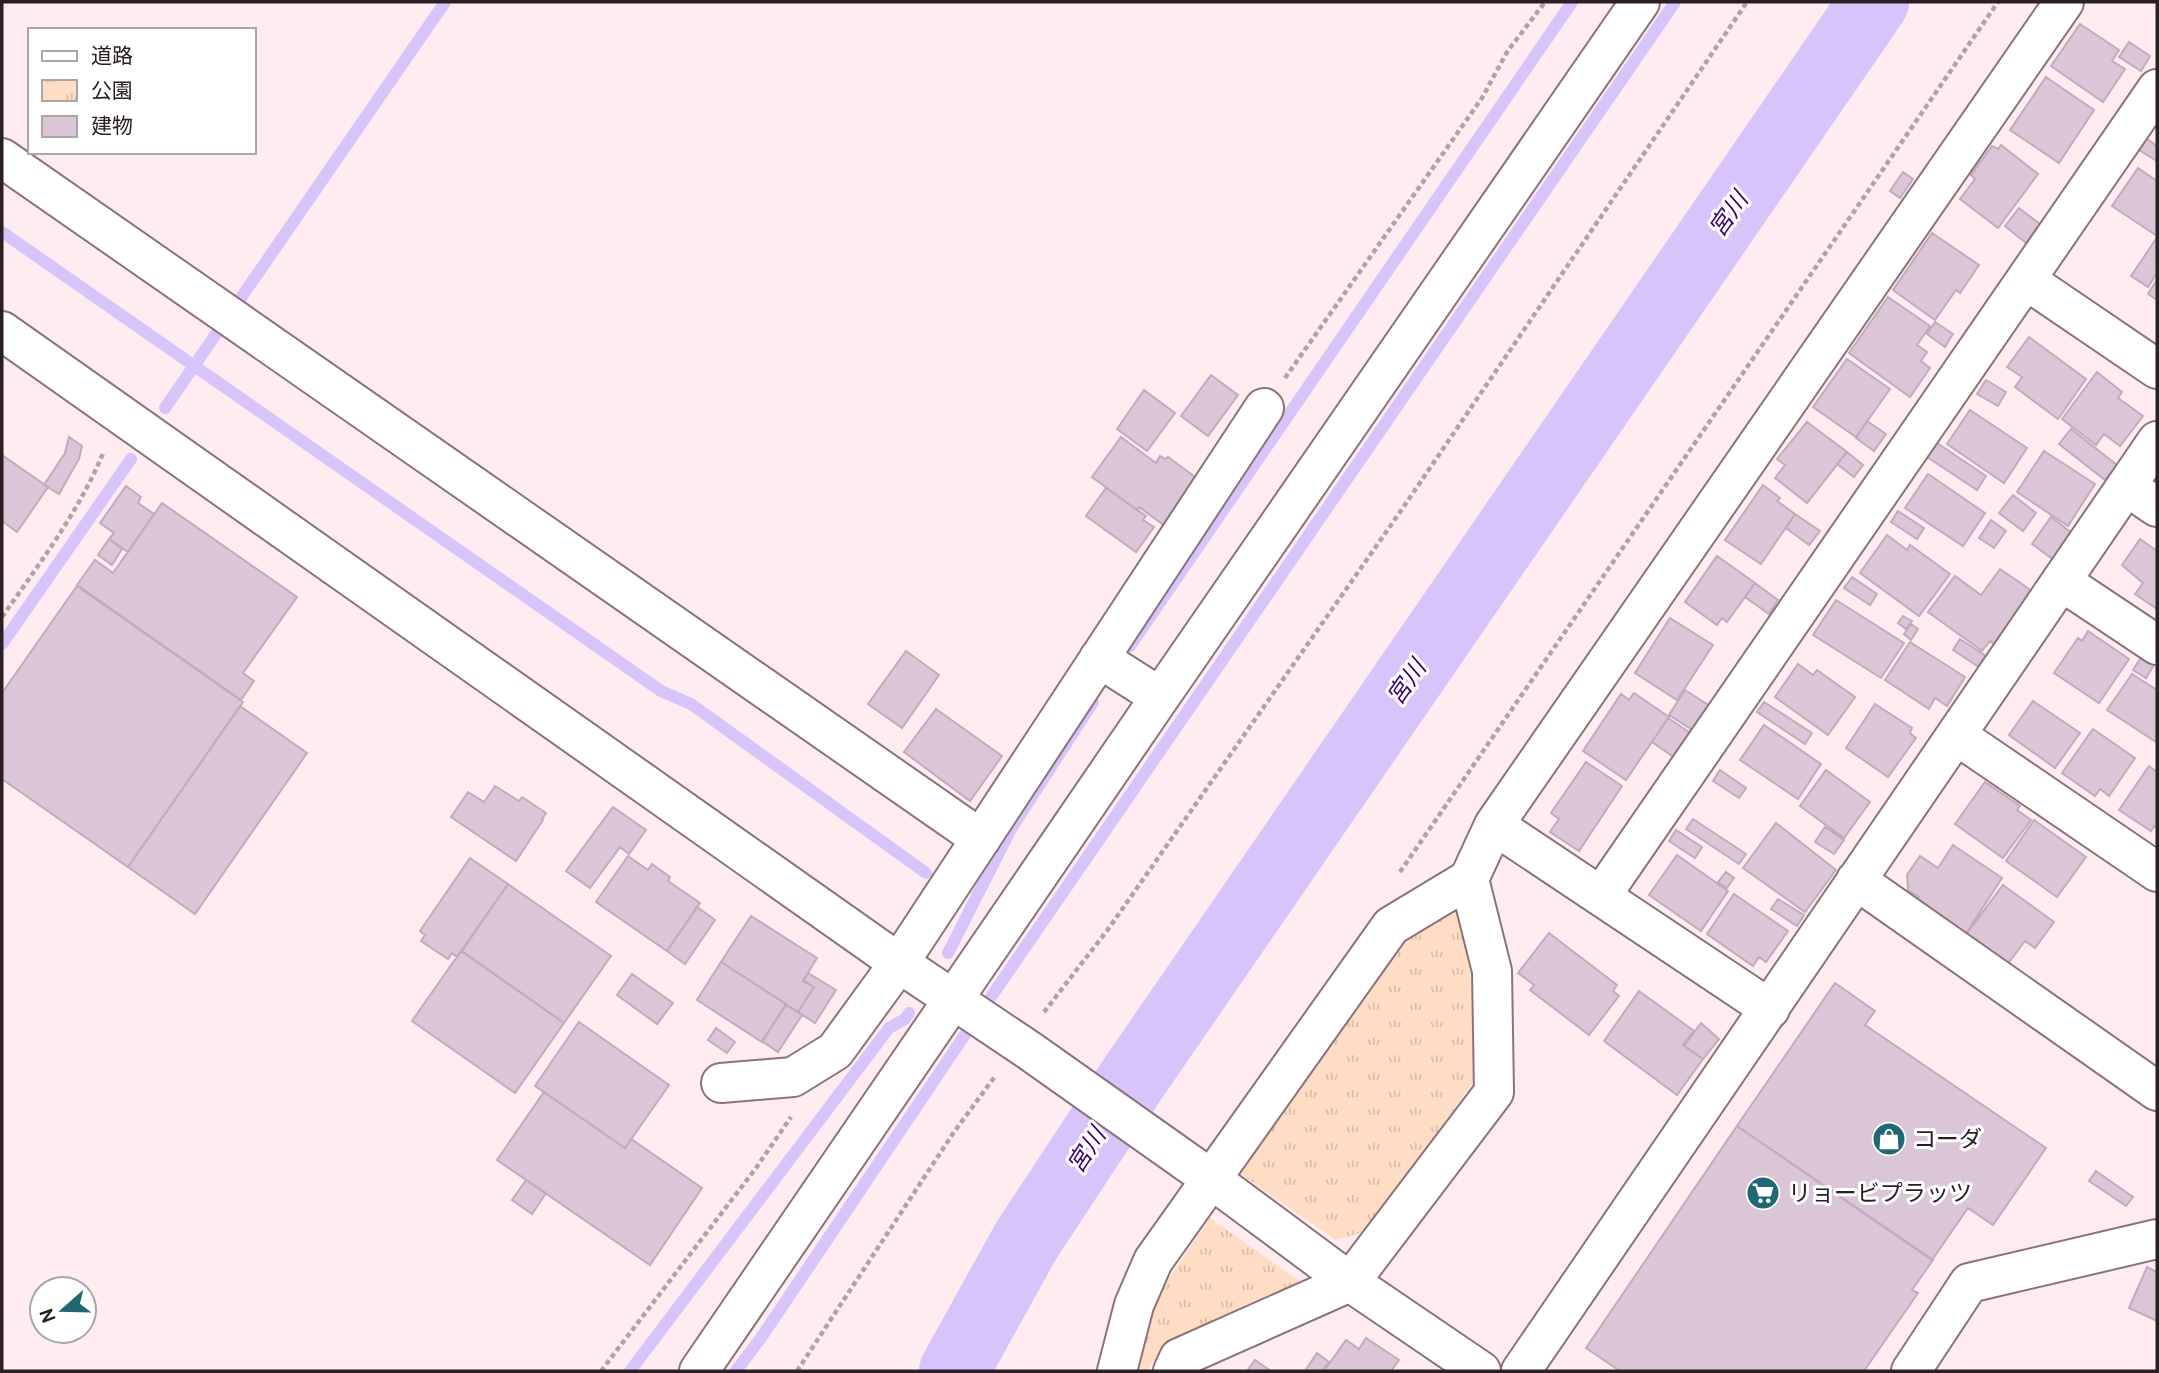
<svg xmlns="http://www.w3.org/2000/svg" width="2159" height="1373" font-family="Cabin,'Noto Sans JP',sans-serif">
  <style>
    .park { fill: url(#park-tufts) }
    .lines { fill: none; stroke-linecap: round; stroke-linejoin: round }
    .stream { stroke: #d6c4fa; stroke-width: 12 }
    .river { stroke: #d6c4fa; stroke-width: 70 }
    .building { fill: #dbc6d8; stroke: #c0acbe; stroke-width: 2 }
    .street-casing { stroke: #8c7279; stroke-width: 42 }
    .secondary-casing { stroke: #8c7279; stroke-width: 42 }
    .path { stroke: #b1a2a6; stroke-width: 4.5; stroke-dasharray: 5 3.5; stroke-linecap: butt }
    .street { stroke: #fff; stroke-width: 38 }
    .secondary { stroke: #fff; stroke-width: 38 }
    .labels { text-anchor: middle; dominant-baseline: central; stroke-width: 6; stroke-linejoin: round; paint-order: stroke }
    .poi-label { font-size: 23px; fill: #2a2023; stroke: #fff; text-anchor: start }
    .water-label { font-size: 24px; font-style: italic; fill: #3d006e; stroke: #fff }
  </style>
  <defs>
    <pattern id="park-tufts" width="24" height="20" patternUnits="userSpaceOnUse" patternTransform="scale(1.75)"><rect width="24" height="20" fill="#feddc4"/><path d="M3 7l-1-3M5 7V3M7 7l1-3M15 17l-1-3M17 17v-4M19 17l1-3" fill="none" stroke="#dabda8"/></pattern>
  </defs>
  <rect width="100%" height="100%" fill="#feecf1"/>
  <path class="park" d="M1453,907L1466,913L1477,1076L1370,1230L1336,1240L1236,1171L1391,949Z
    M1210,1218L1302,1283L1297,1291L1176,1337L1164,1344L1148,1371H1130L1156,1298Z"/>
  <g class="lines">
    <path class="stream" d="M2,232L661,691L691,704L926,873
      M165,408L445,2
      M2,644L131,459
      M1130,646L1572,2
      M948,953L1011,829L1093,702
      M630,1371L889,1028L905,1019L909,1013
      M736,1371L763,1335L960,1042L1675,2"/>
    <path class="river" d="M954,1371L1026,1241L1132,1080L1874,2"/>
  </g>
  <path class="building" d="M2080,24L2119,50L2112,61L2125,69L2103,102L2051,66Z
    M2129,42L2150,56L2141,71L2119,57Z
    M2046,77L2094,110L2059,163L2010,130Z
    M2146,138L2157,146V161L2139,150Z
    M2001,145L2038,174L1998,228L1960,199L1975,179L1971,175L1992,146L1998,149Z
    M2138,168L2157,181V236L2112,206Z
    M1903,172L1913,179L1900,198L1890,191Z
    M2019,208L2040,224L2026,243L2005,226Z
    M1932,233L1979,265L1960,293L1956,290L1935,320L1893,290Z
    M2156,239L2157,273L2148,287L2131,276Z
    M2157,280V300L2148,294Z
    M1888,297L1930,326L1917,345L1927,352L1921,361L1930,368L1910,397L1849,353Z
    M1935,322L1953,334L1945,347L1927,334Z
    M2029,337L2086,379L2058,419L2015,387L2022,377L2007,367Z
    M1847,359L1890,389L1856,437L1813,407Z
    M2097,372L2122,392L2118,398L2143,416L2120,446L2104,434L2096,445L2062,419Z
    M1211,375L1238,395L1208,436L1181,416Z
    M1986,380L2006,392L1998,406L1977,394Z
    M1144,390L1175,413L1147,451L1117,429Z
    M1970,410L2027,448L2004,483L1947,444Z
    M1867,421L1886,434L1874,451L1856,438Z
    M1807,422L1847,452L1807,503L1775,478L1785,465L1777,459Z
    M2071,429L2117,465L2105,480L2059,444Z
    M69,437L82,446L79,459L59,494L44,485L65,453Z
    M1121,437L1156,463L1160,456L1165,459L1168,457L1199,480L1165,526L1139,507L1137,510L1092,477Z
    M1937,443L1986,476L1977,490L1927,457Z
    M2044,451L2095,484L2068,526L2017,492Z
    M1847,452L1863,465L1854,477L1837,464Z
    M2,455L48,487L17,532L2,521Z
    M1928,474L1985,513L1963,546L1905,508Z
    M1763,485L1780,498L1777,501L1795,514L1761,564L1725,540Z
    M126,486L141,497L138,503L154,514L128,552L109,539L114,533L100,523Z
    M1106,488L1146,516L1143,520L1154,527L1136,552L1086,516Z
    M2013,495L2036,513L2023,531L1999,513Z
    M162,503L297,597L243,673L254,681L241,700L77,585L95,560L113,573Z
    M1898,511L1924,528L1917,539L1891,522Z
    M1795,514L1820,531L1809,545L1786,528Z
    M2051,517L2073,534L2054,560L2032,544Z
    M1991,520L2006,531L1994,548L1979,538Z
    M1887,535L1907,550L1910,545L1950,574L1919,616L1860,573Z
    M109,539L122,549L112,565L98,555Z
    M2140,539L2157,551V609L2135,594L2143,583L2122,565Z
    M1717,556L1755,583L1727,622L1722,618L1717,625L1685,602Z
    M2000,569L2032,591L1994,644L1990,641L1982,651L1928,612L1955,576L1981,595Z
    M1852,577L1877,594L1870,605L1844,588Z
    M1755,583L1778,600L1769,614L1745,597Z
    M77,586L243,702L128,867L2,779V693Z
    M1836,600L1904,643L1881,678L1813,635Z
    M1903,616L1912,621L1906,629L1898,623Z
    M1670,618L1713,645L1677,700L1635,673Z
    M1911,624L1918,629L1911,640L1904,634Z
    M2088,631L2129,659L2099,703L2054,673L2078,638L2082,641Z
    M1960,639L1986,656L1979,667L1953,650Z
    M1910,642L1965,677L1947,706L1935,698L1929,709L1885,680Z
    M2149,645L2157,660L2146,678L2133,670Z
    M906,651L939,675L902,728L868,704Z
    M1798,664L1813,675L1817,670L1855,697L1828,735L1775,697Z
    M2132,674L2157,690L2156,742L2107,710Z
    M1685,690L1710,706L1694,731L1669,715Z
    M1634,693L1669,717L1626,780L1583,751L1621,694L1629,700Z
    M2033,701L2080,733L2055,768L2009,735Z
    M1764,702L1812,733L1805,744L1757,712Z
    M1875,704L1912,728L1910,733L1916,738L1888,777L1846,748Z
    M240,706L307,753L195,914L128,867Z
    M936,709L1002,756L970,801L904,752Z
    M1668,718L1692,734L1675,758L1652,742Z
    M1764,725L1821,764L1798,799L1740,760Z
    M2093,729L2135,758L2109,796L2100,789L2095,796L2062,773Z
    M1586,762L1622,786L1579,851L1550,832L1559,819L1551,813Z
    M2149,766L2157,772V828L2154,826L2151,831L2119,810Z
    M1720,770L1746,788L1739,798L1713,781Z
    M1826,770L1870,802L1844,838L1800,806Z
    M1985,782L2020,806L2017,810L2031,820L2003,858L1955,824Z
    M495,786L519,801L522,797L546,813L542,819L543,820L516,861L451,817L468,792L484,802Z
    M613,807L646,830L629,854L620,847L590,888L566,871Z
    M1693,819L1746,854L1739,864L1686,829Z
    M2034,820L2086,857L2057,897L2006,861Z
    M1776,823L1836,870L1805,912L1743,868Z
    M1825,827L1844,840L1834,854L1815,842Z
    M1676,830L1702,847L1695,858L1669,841Z
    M1953,845L2002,878L1965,935L1915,901L1919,897L1908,890L1907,875L1920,856L1938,868Z
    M1677,855L1728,891L1701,931L1649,895Z
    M628,856L648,870L652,864L670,877L668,881L700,903L667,951L596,902Z
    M470,858L508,884L457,957L452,953L448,959L421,941L425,935L420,931Z
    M1726,872L1734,878L1727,888L1718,882Z
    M508,884L611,956L564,1023L462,951Z
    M2003,885L2054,922L2035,948L2025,941L2006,966L1965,936Z
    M1734,894L1788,931L1766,962L1759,957L1753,966L1707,934Z
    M1778,899L1804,915L1797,926L1771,909Z
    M697,907L715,920L685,964L667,951Z
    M751,916L817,958L803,981L814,987L798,1012L721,962Z
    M1549,933L1617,985L1613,991L1619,996L1589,1035L1530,990L1534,985L1518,973Z
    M461,951L564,1023L515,1093L412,1021Z
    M721,962L786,1004L762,1042L697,1000Z
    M808,973L836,990L815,1023L798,1012L814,987L803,980Z
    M632,974L673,1003L657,1024L617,995Z
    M1835,983L1875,1011L1865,1025L2046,1148L1993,1225L1968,1208L1932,1260L1737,1126Z
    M1639,991L1694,1031L1683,1045L1703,1059L1677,1095L1604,1041Z
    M786,1005L802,1015L778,1052L762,1041Z
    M579,1022L669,1085L625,1148L535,1086Z
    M1701,1023L1719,1039L1703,1059L1684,1046Z
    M716,1028L735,1042L727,1053L708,1040Z
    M544,1092L625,1148L631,1139L702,1188L650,1265L497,1160Z
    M1737,1126L1933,1260L1912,1290L1918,1293L1864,1371H1620L1586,1348Z
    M2096,1171L2133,1197L2126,1206L2089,1181Z
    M526,1180L546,1193L532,1214L512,1200Z
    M2147,1267L2157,1272V1321L2129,1308Z
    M1366,1338L1399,1360L1391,1371H1324L1346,1340L1359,1349Z
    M1317,1353L1329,1362L1322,1371H1305Z
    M1255,1360L1271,1371H1247Z"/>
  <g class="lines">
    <defs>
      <path id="street" d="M2,158L981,839
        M2026,280L2157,369
        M2126,486L2157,507
        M2061,581L2157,645
        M1099,658L1160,697
        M1956,735L2157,872
        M1494,825L1770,1009
        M1856,880L2157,1091
        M1601,896L2157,89
        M721,1083L793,1077L835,1051L899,963L1264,408
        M699,1371L1160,697L1640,2
        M1117,1371L1134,1305L1153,1261L1391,926L1469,879
        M1173,1371L1179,1358L1350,1282L1494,1092L1492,971L1469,879L1494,825L2064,2
        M1521,1371L2157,441
        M1911,1371L1969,1283L2157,1239"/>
      <path id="secondary" d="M2,331L899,963L1030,1051L1211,1179L1350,1282L1481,1371"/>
    </defs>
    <use href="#street" class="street-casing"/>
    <use href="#secondary" class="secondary-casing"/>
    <path class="path" d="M1285,378L1482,98L1507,52L1545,2
      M2,617C39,564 79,512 104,451
      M1400,872L1998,2
      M1044,1012L1109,928L1398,515L1747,2
      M601,1371L756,1168L791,1117
      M797,1371L954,1132L996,1075"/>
    <use href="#street" class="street"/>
    <use href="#secondary" class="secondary"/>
  </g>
  <defs>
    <symbol id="shop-disc" viewBox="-11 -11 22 22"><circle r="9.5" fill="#1f6874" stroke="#fff"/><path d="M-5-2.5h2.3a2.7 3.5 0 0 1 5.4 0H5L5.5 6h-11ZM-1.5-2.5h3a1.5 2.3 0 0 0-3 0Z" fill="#fff"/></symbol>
    <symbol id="supermarket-disc" viewBox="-11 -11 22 22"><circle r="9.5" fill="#1f6874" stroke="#fff"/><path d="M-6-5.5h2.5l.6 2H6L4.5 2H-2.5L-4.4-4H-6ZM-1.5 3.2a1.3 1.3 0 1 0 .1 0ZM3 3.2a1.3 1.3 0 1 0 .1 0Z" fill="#fff"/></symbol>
  </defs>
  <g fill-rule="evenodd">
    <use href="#shop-disc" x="1870" y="1120" width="38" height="38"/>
    <use href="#supermarket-disc" x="1744" y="1174" width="38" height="38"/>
  </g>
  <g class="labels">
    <g class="poi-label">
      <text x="1913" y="1139">コーダ</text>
      <text x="1788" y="1193">リョービプラッツ</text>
    </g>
    <g class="water-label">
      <text transform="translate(1728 214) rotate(-55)">宮川</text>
      <text transform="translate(1406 682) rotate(-55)">宮川</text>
      <text transform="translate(1086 1150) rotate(-57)">宮川</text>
    </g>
  </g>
  <rect width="2159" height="1373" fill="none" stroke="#2a2023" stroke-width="7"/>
  <rect x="28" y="28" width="228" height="126" fill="#ffffff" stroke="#aaa6a7" stroke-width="2"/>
  <rect x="42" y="51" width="35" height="10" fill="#ffffff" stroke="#aaa6a7" stroke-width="2"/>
  <text x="91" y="63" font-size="21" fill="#2a2023">道路</text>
  <rect x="42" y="80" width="35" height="21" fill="url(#park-tufts)" stroke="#aaa6a7" stroke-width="2"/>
  <text x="91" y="98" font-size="21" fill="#2a2023">公園</text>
  <rect x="42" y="116" width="35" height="21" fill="#dbc6d8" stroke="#aaa6a7" stroke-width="2"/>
  <text x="91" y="133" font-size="21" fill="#2a2023">建物</text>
  <g transform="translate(63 1310) rotate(250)"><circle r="33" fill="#ffffff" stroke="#aaa6a7" stroke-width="2"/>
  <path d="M0-5L12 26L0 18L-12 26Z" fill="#1f6874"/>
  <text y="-10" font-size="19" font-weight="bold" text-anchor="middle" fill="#2a2023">N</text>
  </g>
</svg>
